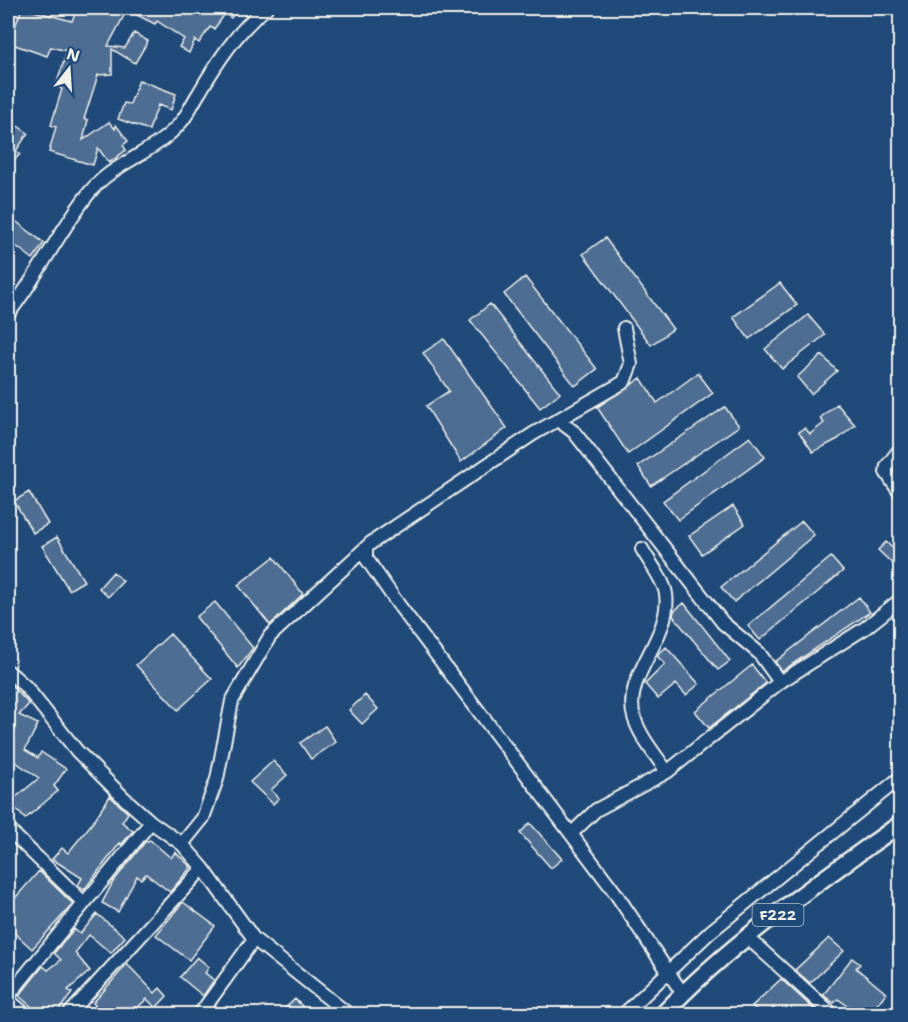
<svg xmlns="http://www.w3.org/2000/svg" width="908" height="1022" font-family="'Shantell Sans',sans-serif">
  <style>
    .building { fill: #4d6e92; stroke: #f4f1e8; stroke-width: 1.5 }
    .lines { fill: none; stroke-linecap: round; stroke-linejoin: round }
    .minor-casing { stroke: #f4f1e8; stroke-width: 16 }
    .major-casing { stroke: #f4f1e8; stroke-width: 20 }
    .minor { stroke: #1f4a7a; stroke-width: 12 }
    .major { stroke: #1f4a7a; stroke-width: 15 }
    .labels { text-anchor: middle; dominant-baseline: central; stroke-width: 5; stroke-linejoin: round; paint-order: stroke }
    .shield { fill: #1f4a7a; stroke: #b4bfc7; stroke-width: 1.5 }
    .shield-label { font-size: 14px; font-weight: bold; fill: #f4f1e8 }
  </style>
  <rect width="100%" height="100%" fill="#1f4a7a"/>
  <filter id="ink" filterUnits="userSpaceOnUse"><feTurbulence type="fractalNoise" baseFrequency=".0167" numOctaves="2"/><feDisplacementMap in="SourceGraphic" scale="12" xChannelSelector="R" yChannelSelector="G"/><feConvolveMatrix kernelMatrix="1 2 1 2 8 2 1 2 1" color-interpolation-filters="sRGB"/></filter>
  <g filter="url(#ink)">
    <path class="building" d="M22,8L72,21L77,8H238L231,18L225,14L214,29L210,27L199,43L195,40L189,53L179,47L184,39L157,21L155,24L127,10L108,46L125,48L134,33L148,41L135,63L112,49V74L98,75L84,119L88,120L83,140L109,122L115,129L116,125L128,141L123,145L126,150L109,163L98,148L93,165L49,152L56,127L51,125L62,89L56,86L67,51L51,47L47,56L9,43Z
      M139,80L176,94L171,110L158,105L149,130L118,119L124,103L130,104Z
      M10,121L28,133L16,151L20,154L8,167V126Z
      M13,219L44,243L33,259L8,240V226Z
      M605,238L673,329L651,345L583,254Z
      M525,277L597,369L575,386L504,294Z
      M780,283L797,305L749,339L733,317Z
      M490,304L560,393L540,408L470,320Z
      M808,315L825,335L782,369L765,349Z
      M444,339L507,428L461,462L426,406L449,391L423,353Z
      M822,355L837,371L811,394L797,377Z
      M698,373L713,393L628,454L597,407L641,378L657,403Z
      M837,404L855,425L838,439L813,452L799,432L805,428L810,434L824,423L820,418Z
      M725,407L739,426L651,486L638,466Z
      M750,437L765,457L678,520L663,501Z
      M29,492L48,524L33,533L14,501Z
      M733,506L745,524L702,554L689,536Z
      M802,521L814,535L734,602L721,587Z
      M57,537L84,581L69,590L42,546Z
      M886,542L900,555V563L896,567L878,550Z
      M274,557L303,594L270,625L238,585Z
      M831,557L843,571L760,640L748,626Z
      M113,572L123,581L108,597L99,588Z
      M859,597L870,612L782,671L775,662Z
      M215,602L253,648L238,668L196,617Z
      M684,603L730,661L718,670L673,616L674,611Z
      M170,634L212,679L178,710L136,665Z
      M666,647L699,684L686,695L676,684L658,699L645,684L665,664L657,656Z
      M752,665L766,683L709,728L695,711Z
      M8,682L29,704L19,715L38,724L25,750L38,758L41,752L66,769L54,786L58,791L25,819L10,802L39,778L14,761L8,767V742L15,731L8,725Z
      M365,695L378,709L362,724L349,710Z
      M325,726L336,742L311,759L300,743Z
      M273,761L287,775L271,790L279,798L273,804L250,782Z
      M110,796L128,813L122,822L133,831L122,844L120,843L84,890L78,885L82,878L52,859L62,848L68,853L93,822Z
      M530,823L562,859L551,868L520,833Z
      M150,840L171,858L175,852L191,867L170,892L146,874L141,879L137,876L118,912L102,903L113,882L145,842Z
      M39,871L73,904L32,949L8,927V906Z
      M183,902L215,926L189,960L156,935Z
      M97,914L125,937L111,953L89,935L75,953L90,971L68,990L72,993L56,1014H40L19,996L43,966L48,970L61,960L54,953L74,929L80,934Z
      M829,938L844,951L810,983L795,970Z
      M197,957L209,967L205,973L214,980L203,996L180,977Z
      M852,958L860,964L856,968L886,993L876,1006L886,1014H859L838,999L834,1003L823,995Z
      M127,964L155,993L160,988L167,996L156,1008L147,999L130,1014H89L96,1006L93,1003Z
      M781,979L817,1012L815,1014H781L773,1008L767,1014H762L752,1006Z
      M295,999L310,1014H279Z"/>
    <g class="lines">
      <defs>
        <path id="minor" d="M8,314C38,276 59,231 89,193C114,161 155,154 182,121C189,112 193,102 199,93C217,62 238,30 266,8
          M558,420L574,432L723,623L759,653L780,682
          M900,449L887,466L886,472L900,493
          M366,549V558L398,604L614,891L683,994
          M642,549C649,562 664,580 666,594C672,638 622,676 634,717C640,737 656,755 667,772
          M8,671L26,687L77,751L124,798L151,822L182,844L203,868L254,939L348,1014
          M8,829L84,903
          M571,834L596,810L667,772L780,682L865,628L900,600
          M182,844L203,818L217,779L232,701L270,636L371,543L533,434L624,382L631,364L624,328
          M748,938L832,1014
          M8,996L151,822
          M8,1000L25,1014
          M69,1014L203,868
          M200,1014L254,939
          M624,1014L710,932L900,778"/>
        <path id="major" d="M663,1014C732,941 819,882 900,824"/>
      </defs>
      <use href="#minor" class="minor-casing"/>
      <use href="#major" class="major-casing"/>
      <use href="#minor" class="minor"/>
      <use href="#major" class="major"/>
    </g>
  </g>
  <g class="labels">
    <rect class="shield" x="752.5" y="904" width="51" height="22" rx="4.5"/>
    <g class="shield-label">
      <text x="778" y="915">F222</text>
    </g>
  </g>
  <rect width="908" height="1022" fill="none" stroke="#1f4a7a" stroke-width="30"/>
  <rect x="15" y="15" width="878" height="992" fill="none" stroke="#f4f1e8" stroke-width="2" filter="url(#ink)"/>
  <g transform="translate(69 69) rotate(17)" stroke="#1f4a7a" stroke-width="4.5" paint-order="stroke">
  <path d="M0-4.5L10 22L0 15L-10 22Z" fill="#f4f1e8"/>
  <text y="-9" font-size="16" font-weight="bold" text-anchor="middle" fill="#f4f1e8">N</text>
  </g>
</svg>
